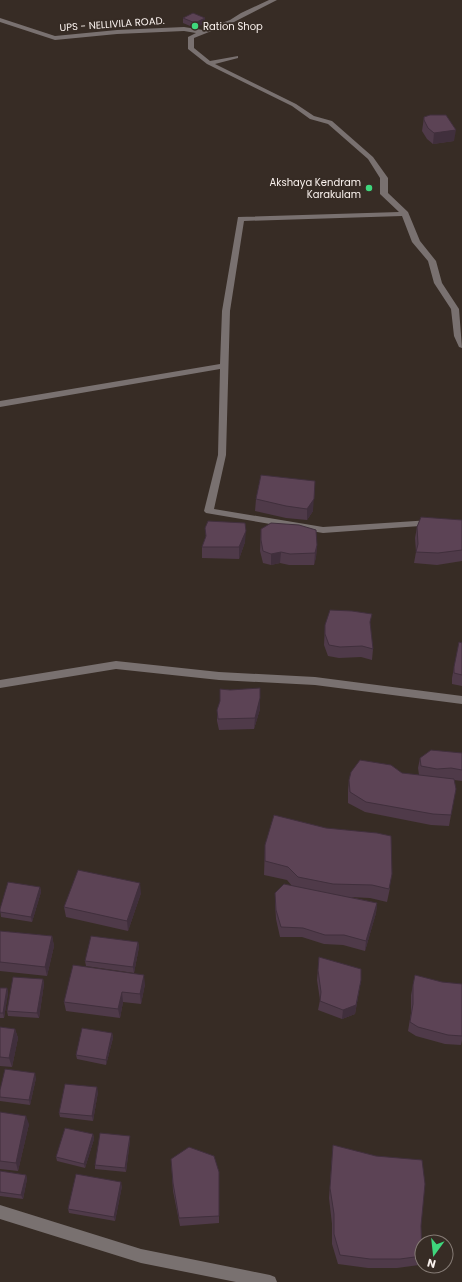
<svg xmlns="http://www.w3.org/2000/svg" width="462" height="1282" font-family="Poppins,sans-serif">
  <style>
    .lines { fill: none; stroke-linecap: round; stroke-linejoin: round }
    .street { fill: #797170; fill-rule: evenodd }
    .wall { fill: #4f3a49 }
    .shaded-wall { fill: #402f3c }
    .building { fill: #5c4355; stroke: #402f3c }
    .poi-dot { fill: #3fd77d; stroke: #372c25; stroke-width: 1.5 }
    .labels { text-anchor: middle; dominant-baseline: central; stroke-width: 3.5; stroke-linejoin: round; paint-order: stroke }
    .far-street-label { font-size: 10px; fill: #faf2ee; stroke: #372c25 }
    .far-poi-label { font-size: 10px; fill: #faf2ee; stroke: #372c25; text-anchor: start }
  </style>
  <rect width="100%" height="100%" fill="#372c25"/>
  <g class="lines">
    <path class="street" d="M269,0H277L234,22L194,38V48L210,61L238,56V58L215,64L296,104L314,116L332,121L373,157L388,178V193L408,212L420,241L436,261L442,283L459,309L462,348L459,347L454,336L451,309L434,283L428,261L412,242L402,216L244,221L230,311L226,455L214,509L323,527L431,520L436,523L434,525L323,533L206,513L204,511L218,455L220,369L0,407V401L220,364L222,311L238,217L399,212L380,194V178L368,159L328,124L310,119L292,106L207,64L188,49V37L196,33L184,31L117,34L55,40L0,22V18L55,36L117,30L184,27L203,30L230,20L241,13Z
      M116,661L219,672L315,677L462,696V704L315,685L219,680L116,669L0,688V680Z
      M0,1205L141,1249L270,1275L275,1277L277,1282H236L141,1263L0,1219Z"/>
  </g>
  <path class="wall" d="M183,18H205V23L195,28L183,23Z
    M424,117L454,141L433,144L427,139L422,131Z
    M261,475L313,511L307,520L286,518L255,511L256,499Z
    M462,520V561L437,565L414,563L416,552L415,538L417,527Z
    M261,529L317,545L316,557L314,565H289L280,563L271,565L263,563L260,551Z
    M206,536L245,542L239,559L202,558V547Z
    M325,625L370,626L373,649L372,660L361,657L339,658L328,656L324,645Z
    M459,642L462,643V686L452,684V678Z
    M220,689L260,709L254,729L219,730L217,721V710L220,702Z
    M462,753V781L454,780L451,815L449,826L431,825L365,812L348,803V790L349,780L402,773L419,775L418,768L420,758Z
    M265,845L390,888L387,902L370,898L350,897L377,903L376,913L365,951L343,945L324,944L302,937H280L276,919L275,903V893L292,886L287,880L264,875Z
    M40,887L41,892L32,922L1,917L0,909Z
    M141,893L128,931L66,917L64,907Z
    M0,931L52,936L54,946L47,976L0,971Z
    M138,942L139,947L134,973L86,966L85,961Z
    M319,957L361,980L355,1014L342,1019L318,1010L320,1000L317,980Z
    M415,975L462,994V1040L461,1045L445,1044L416,1036L408,1031L411,1013V995Z
    M43,979L44,984L39,1018L8,1016L7,1011Z
    M145,984L141,1004L123,1002L120,1018L66,1011L64,1002Z
    M0,988H7L8,993L4,1018H0Z
    M0,1027L15,1029L18,1038L12,1067L0,1066Z
    M112,1033L113,1038L106,1065L77,1059L76,1055Z
    M36,1078L30,1105L0,1101V1090Z
    M98,1092L93,1121L60,1117L59,1113Z
    M0,1112L29,1124L18,1171L0,1169Z
    M93,1134L94,1139L85,1168L57,1161L56,1157Z
    M130,1136V1140L126,1172L95,1169V1165Z
    M333,1145L421,1226L422,1258L419,1265L397,1268H368L338,1264L332,1244V1224L329,1198L332,1156Z
    M171,1159L219,1172V1223L180,1226L173,1191Z
    M0,1171L26,1175L27,1179L23,1199L0,1196Z
    M122,1186L115,1221L69,1213L68,1209Z"/>
  <path class="shaded-wall" d="M205,18V23L195,28V23Z
    M456,130L454,141L433,144L434,133Z
    M315,481L313,511L307,520V509Z
    M246,531L245,542L239,559V547Z
    M317,545L316,557L314,565L315,553Z
    M281,552L280,563L271,565V554Z
    M260,698V709L254,729L255,718Z
    M140,883L141,893L128,931L127,921Z
    M40,887L41,892L32,922L31,917Z
    M377,903L376,913L365,951L366,941Z
    M52,936L54,946L47,976L45,967Z
    M138,942L139,947L134,973L133,967Z
    M144,975L145,984L141,1004L140,994Z
    M43,979L44,984L39,1018L37,1013Z
    M361,980L355,1014L342,1019L343,1010Z
    M7,988L8,993L4,1018L3,1013Z
    M122,992L123,1002L120,1018L118,1009Z
    M15,1029L18,1038L12,1067L9,1058Z
    M112,1033L113,1038L106,1065V1060Z
    M35,1073L36,1078L30,1105L29,1100Z
    M97,1087L98,1092L93,1121L92,1116Z
    M26,1116L29,1124L18,1171L16,1163Z
    M93,1134L94,1139L85,1168L84,1164Z
    M130,1136V1140L126,1172L125,1168Z
    M26,1175L27,1179L23,1199L21,1195Z
    M121,1182L122,1186L115,1221L114,1217Z"/>
  <path class="building" d="M193,13L205,18L195,23L183,18Z
    M430,115H446L456,130L434,133L428,128L424,120V117Z
    M261,475L315,481L314,499L307,509L286,506L256,499Z
    M421,517L462,520V550L438,553L416,552L418,544L417,527Z
    M208,521L245,523L246,531L239,547H202L206,536L205,528Z
    M271,523L299,525L316,530L317,545L315,553L290,554L281,552L271,554L263,551L261,540V529Z
    M330,610L352,611L372,614L370,622L373,649L362,646L340,647L329,645L325,634V625Z
    M459,642L462,643V675L454,673V667Z
    M260,688V698L255,718L218,719L217,710L220,701V689L230,690Z
    M431,750L462,753V770L451,768L437,769L421,766L420,758Z
    M360,760L391,765L402,773L454,779L456,789L451,815L433,814L366,802L350,792L349,780L351,772Z
    M274,815L326,828L377,833L391,836L392,874L389,889L372,885L333,884L298,877L288,867L265,861V845Z
    M78,870L140,883L127,921L64,907Z
    M8,882L40,887L31,917L0,912V909Z
    M284,884L377,903L366,941L344,935H325L303,928L281,927L276,910L275,893Z
    M0,931L52,936L45,967L0,962Z
    M91,936L138,942L133,967L85,961Z
    M319,957L361,969V980L356,1005L343,1010L320,1001L321,992L318,970Z
    M73,965L144,975L140,994L122,992L118,1009L64,1002Z
    M415,975L442,982L462,984V1036L448,1035L418,1027L410,1022L413,1004V985Z
    M13,977L43,979L37,1013L7,1011Z
    M0,988H7L3,1013H0Z
    M0,1027L15,1029L9,1058L0,1057Z
    M82,1028L112,1033L106,1060L76,1055Z
    M5,1069L35,1073L29,1100L0,1097V1090Z
    M65,1084L97,1087L92,1116L59,1113Z
    M0,1112L26,1116L16,1163L0,1161Z
    M65,1128L93,1134L84,1164L56,1157Z
    M100,1133L130,1136L125,1168L95,1165Z
    M333,1145L376,1156L422,1160L425,1184L421,1226L422,1256L400,1259H370L340,1255L334,1234V1214L330,1188Z
    M189,1147L214,1156L219,1172V1216L179,1218L173,1183L171,1159Z
    M0,1171L26,1175L21,1195L0,1192Z
    M76,1174L121,1182L114,1217L68,1209Z"/>
  <g class="poi-dot">
    <circle cx="195" cy="26" r="4"/>
    <circle cx="369" cy="188" r="4"/>
  </g>
  <g class="labels">
    <g class="far-street-label">
      <text transform="translate(112 24) rotate(-4)">UPS - NELLIVILA ROAD.</text>
    </g>
    <g class="far-poi-label">
      <text x="203" y="26">Ration Shop</text>
      <text x="361" y="182" text-anchor="end">Akshaya Kendram<tspan x="361" dy="12">Karakulam</tspan></text>
    </g>
  </g>
  <g transform="translate(434 1254) rotate(195)"><circle r="19" fill="#372c25" stroke="#857b75"/>
  <path d="M0-3L7 15L0 10L-7 15Z" fill="#3fd77d"/>
  <text y="-6" font-size="11" font-weight="bold" text-anchor="middle" fill="#faf2ee">N</text>
  </g>
</svg>
